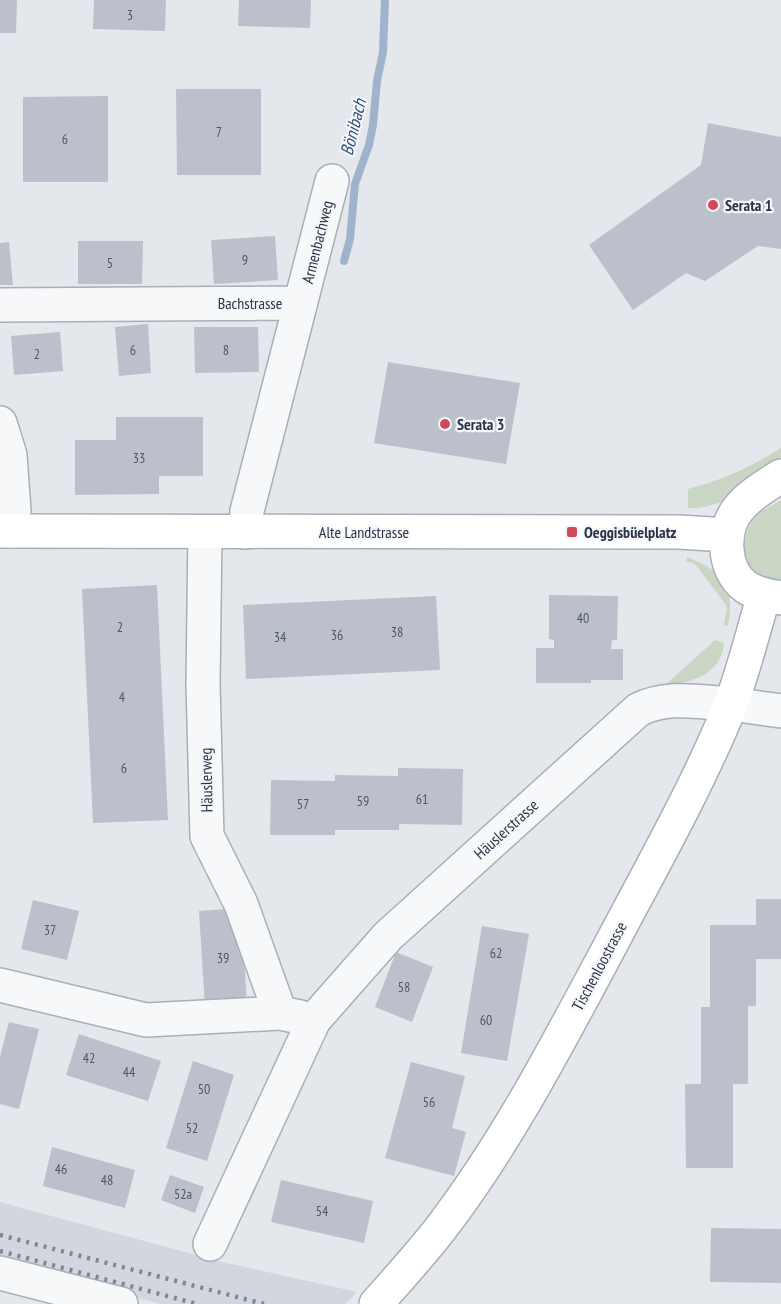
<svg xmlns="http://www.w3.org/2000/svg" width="781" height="1304" font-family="'PT Sans Narrow',sans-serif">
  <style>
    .built { fill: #d2d6de }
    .green { fill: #c9d6c5 }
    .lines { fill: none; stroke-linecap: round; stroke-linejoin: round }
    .stream { stroke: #9fb4cc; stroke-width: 8 }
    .building { fill: #bbc0ca }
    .minor-casing { stroke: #a9aeb7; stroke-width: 36 }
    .tertiary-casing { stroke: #a9aeb7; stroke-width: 36 }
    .secondary-casing { stroke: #a9aeb7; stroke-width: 36 }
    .minor { stroke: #f7f8fa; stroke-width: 33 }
    .tertiary { stroke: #f7f8fa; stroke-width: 33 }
    .secondary { stroke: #fff; stroke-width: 33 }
    .rail { stroke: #7d8696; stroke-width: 4.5; stroke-dasharray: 3 6; stroke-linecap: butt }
    .poi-dot { fill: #d1495b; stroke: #f4f6f9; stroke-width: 2 }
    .labels { text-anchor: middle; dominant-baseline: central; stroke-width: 4.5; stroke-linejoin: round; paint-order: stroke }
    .number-label { font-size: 14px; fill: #4f5766 }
    .poi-label { font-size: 16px; font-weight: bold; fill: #2b3445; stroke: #f4f6f9; text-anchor: start }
    .street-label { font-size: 16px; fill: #2b3445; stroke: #f4f6f9 }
    .water-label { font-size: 18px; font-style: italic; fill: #34527a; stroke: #f4f6f9 }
  </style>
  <rect width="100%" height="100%" fill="#e4e7ec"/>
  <path class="built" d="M0,1202L218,1261L357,1292L345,1304H161L0,1262Z"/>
  <path class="green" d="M781,448V463C753,482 724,510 688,508V489C722,481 752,466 781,448Z
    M781,500V582C773,581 765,580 758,575C741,562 741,535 754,519C760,511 772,506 781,500Z
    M687,557C725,572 735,585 728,626L724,625L727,609L726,605L695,564L686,561Z
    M715,640L724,643C721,676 691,682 664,686Z"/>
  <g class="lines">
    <path class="stream" d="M344,261L350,239L355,184L369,145L373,125L377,81L383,52L385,0"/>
  </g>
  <path class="building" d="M0,0H17L16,33H0Z
    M94,0H166L165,31L93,29Z
    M239,0H311L310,28L238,26Z
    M176,89H261V175H177Z
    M108,96V182H23V97Z
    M708,123L781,137V249L758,246L705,281L686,273L633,310L589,245L701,165Z
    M275,236L278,280L214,284L211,240Z
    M78,241H143L142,284H78Z
    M9,242L13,285H0V243Z
    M148,324L151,373L119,376L115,327Z
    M194,327H258L259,372L195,373Z
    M60,332L63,371L14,375L11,336Z
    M388,362L520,383L506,464L374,443Z
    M116,417H203V476H159V494L75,495V440H116Z
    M157,585L168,820L93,823L82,589Z
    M549,595L618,596L617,640H612L611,649H623V680H591V683H536V648H554V640L549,639Z
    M436,596L440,670L246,679L243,605Z
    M398,768L463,769L462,825L399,824V830H335V835H270L271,780L335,781V775L398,776Z
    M756,899H781V959H756V1006H748V1084H733V1168H686L685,1084H701V1007H710V925H756Z
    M33,900L79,911L67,960L21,949Z
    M241,908L247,1005L205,1008L199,911Z
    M482,926L529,934L507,1061L461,1053Z
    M396,952L433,967L412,1022L375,1007Z
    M9,1022L39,1029L19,1109L0,1104V1057Z
    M79,1034L161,1061L148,1101L66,1075Z
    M193,1061L234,1075L207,1161L166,1148Z
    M411,1062L465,1076L452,1128L466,1132L454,1176L385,1158Z
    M52,1147L135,1170L125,1208L43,1186Z
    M170,1175L204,1187L195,1213L161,1200Z
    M281,1180L373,1201L364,1243L271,1222Z
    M711,1228L781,1229V1283L710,1282Z"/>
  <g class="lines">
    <defs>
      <path id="minor" d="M0,305L300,303
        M0,423L10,455L14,511L13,531
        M205,532L203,684L207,836L241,904L280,1013
        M245,532L247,511L332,181
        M0,985L146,1020L280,1013L300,1017
        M210,1244L314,1020L388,936L638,710C667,695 698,702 731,704
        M0,1273L121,1304"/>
      <path id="tertiary" d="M731,704L781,711"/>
      <path id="secondary" d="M781,476C767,485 751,494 740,507C721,528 722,570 746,587C756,594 769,596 781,598
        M0,531L679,532L727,535
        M376,1304C398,1279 421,1254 441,1228C507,1142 558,1043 609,948C651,868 697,788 731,704C744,669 753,632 764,595"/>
    </defs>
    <use href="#minor" class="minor-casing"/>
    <use href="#tertiary" class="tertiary-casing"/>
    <use href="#secondary" class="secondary-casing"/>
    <use href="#minor" class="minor"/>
    <use href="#tertiary" class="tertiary"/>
    <use href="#secondary" class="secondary"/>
    <path class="rail" d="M0,1235L264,1304
      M0,1251L197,1304"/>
  </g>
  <g class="poi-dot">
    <circle cx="713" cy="205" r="6"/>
    <circle cx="445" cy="424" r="6"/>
    <rect x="566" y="526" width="12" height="12" rx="3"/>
  </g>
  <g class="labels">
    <g class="number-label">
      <text x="130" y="15">3</text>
      <text x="219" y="132">7</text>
      <text x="65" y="139">6</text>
      <text x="245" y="260">9</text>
      <text x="110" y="263">5</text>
      <text x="133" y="350">6</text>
      <text x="226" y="350">8</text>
      <text x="37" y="354">2</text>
      <text x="139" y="458">33</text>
      <text x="583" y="618">40</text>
      <text x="120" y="627">2</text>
      <text x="397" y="632">38</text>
      <text x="337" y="635">36</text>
      <text x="280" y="637">34</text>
      <text x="122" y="697">4</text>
      <text x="124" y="768">6</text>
      <text x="422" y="799">61</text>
      <text x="363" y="801">59</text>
      <text x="303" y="804">57</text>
      <text x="50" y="930">37</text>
      <text x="496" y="953">62</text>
      <text x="223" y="958">39</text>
      <text x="404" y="987">58</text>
      <text x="486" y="1020">60</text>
      <text x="89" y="1058">42</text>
      <text x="129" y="1072">44</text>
      <text x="204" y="1089">50</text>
      <text x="429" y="1102">56</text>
      <text x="192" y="1128">52</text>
      <text x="61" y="1169">46</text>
      <text x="107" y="1180">48</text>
      <text x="183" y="1194">52a</text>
      <text x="322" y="1211">54</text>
    </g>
    <g class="poi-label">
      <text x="725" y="205">Serata 1</text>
      <text x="457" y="424">Serata 3</text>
      <text x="584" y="532">Oeggisbüelplatz</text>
    </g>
    <g class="street-label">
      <text transform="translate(317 242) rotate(-76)">Armenbachweg</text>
      <text x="250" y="303">Bachstrasse</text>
      <text x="364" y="532">Alte Landstrasse</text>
      <text transform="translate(206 780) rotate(-91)">Häuslerweg</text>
      <text transform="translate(506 829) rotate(-42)">Häuslerstrasse</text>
      <text transform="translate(599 966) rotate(-62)">Tischenloostrasse</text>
    </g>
    <g class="water-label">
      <text transform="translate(353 127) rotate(-76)">Bönibach</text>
    </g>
  </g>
</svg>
